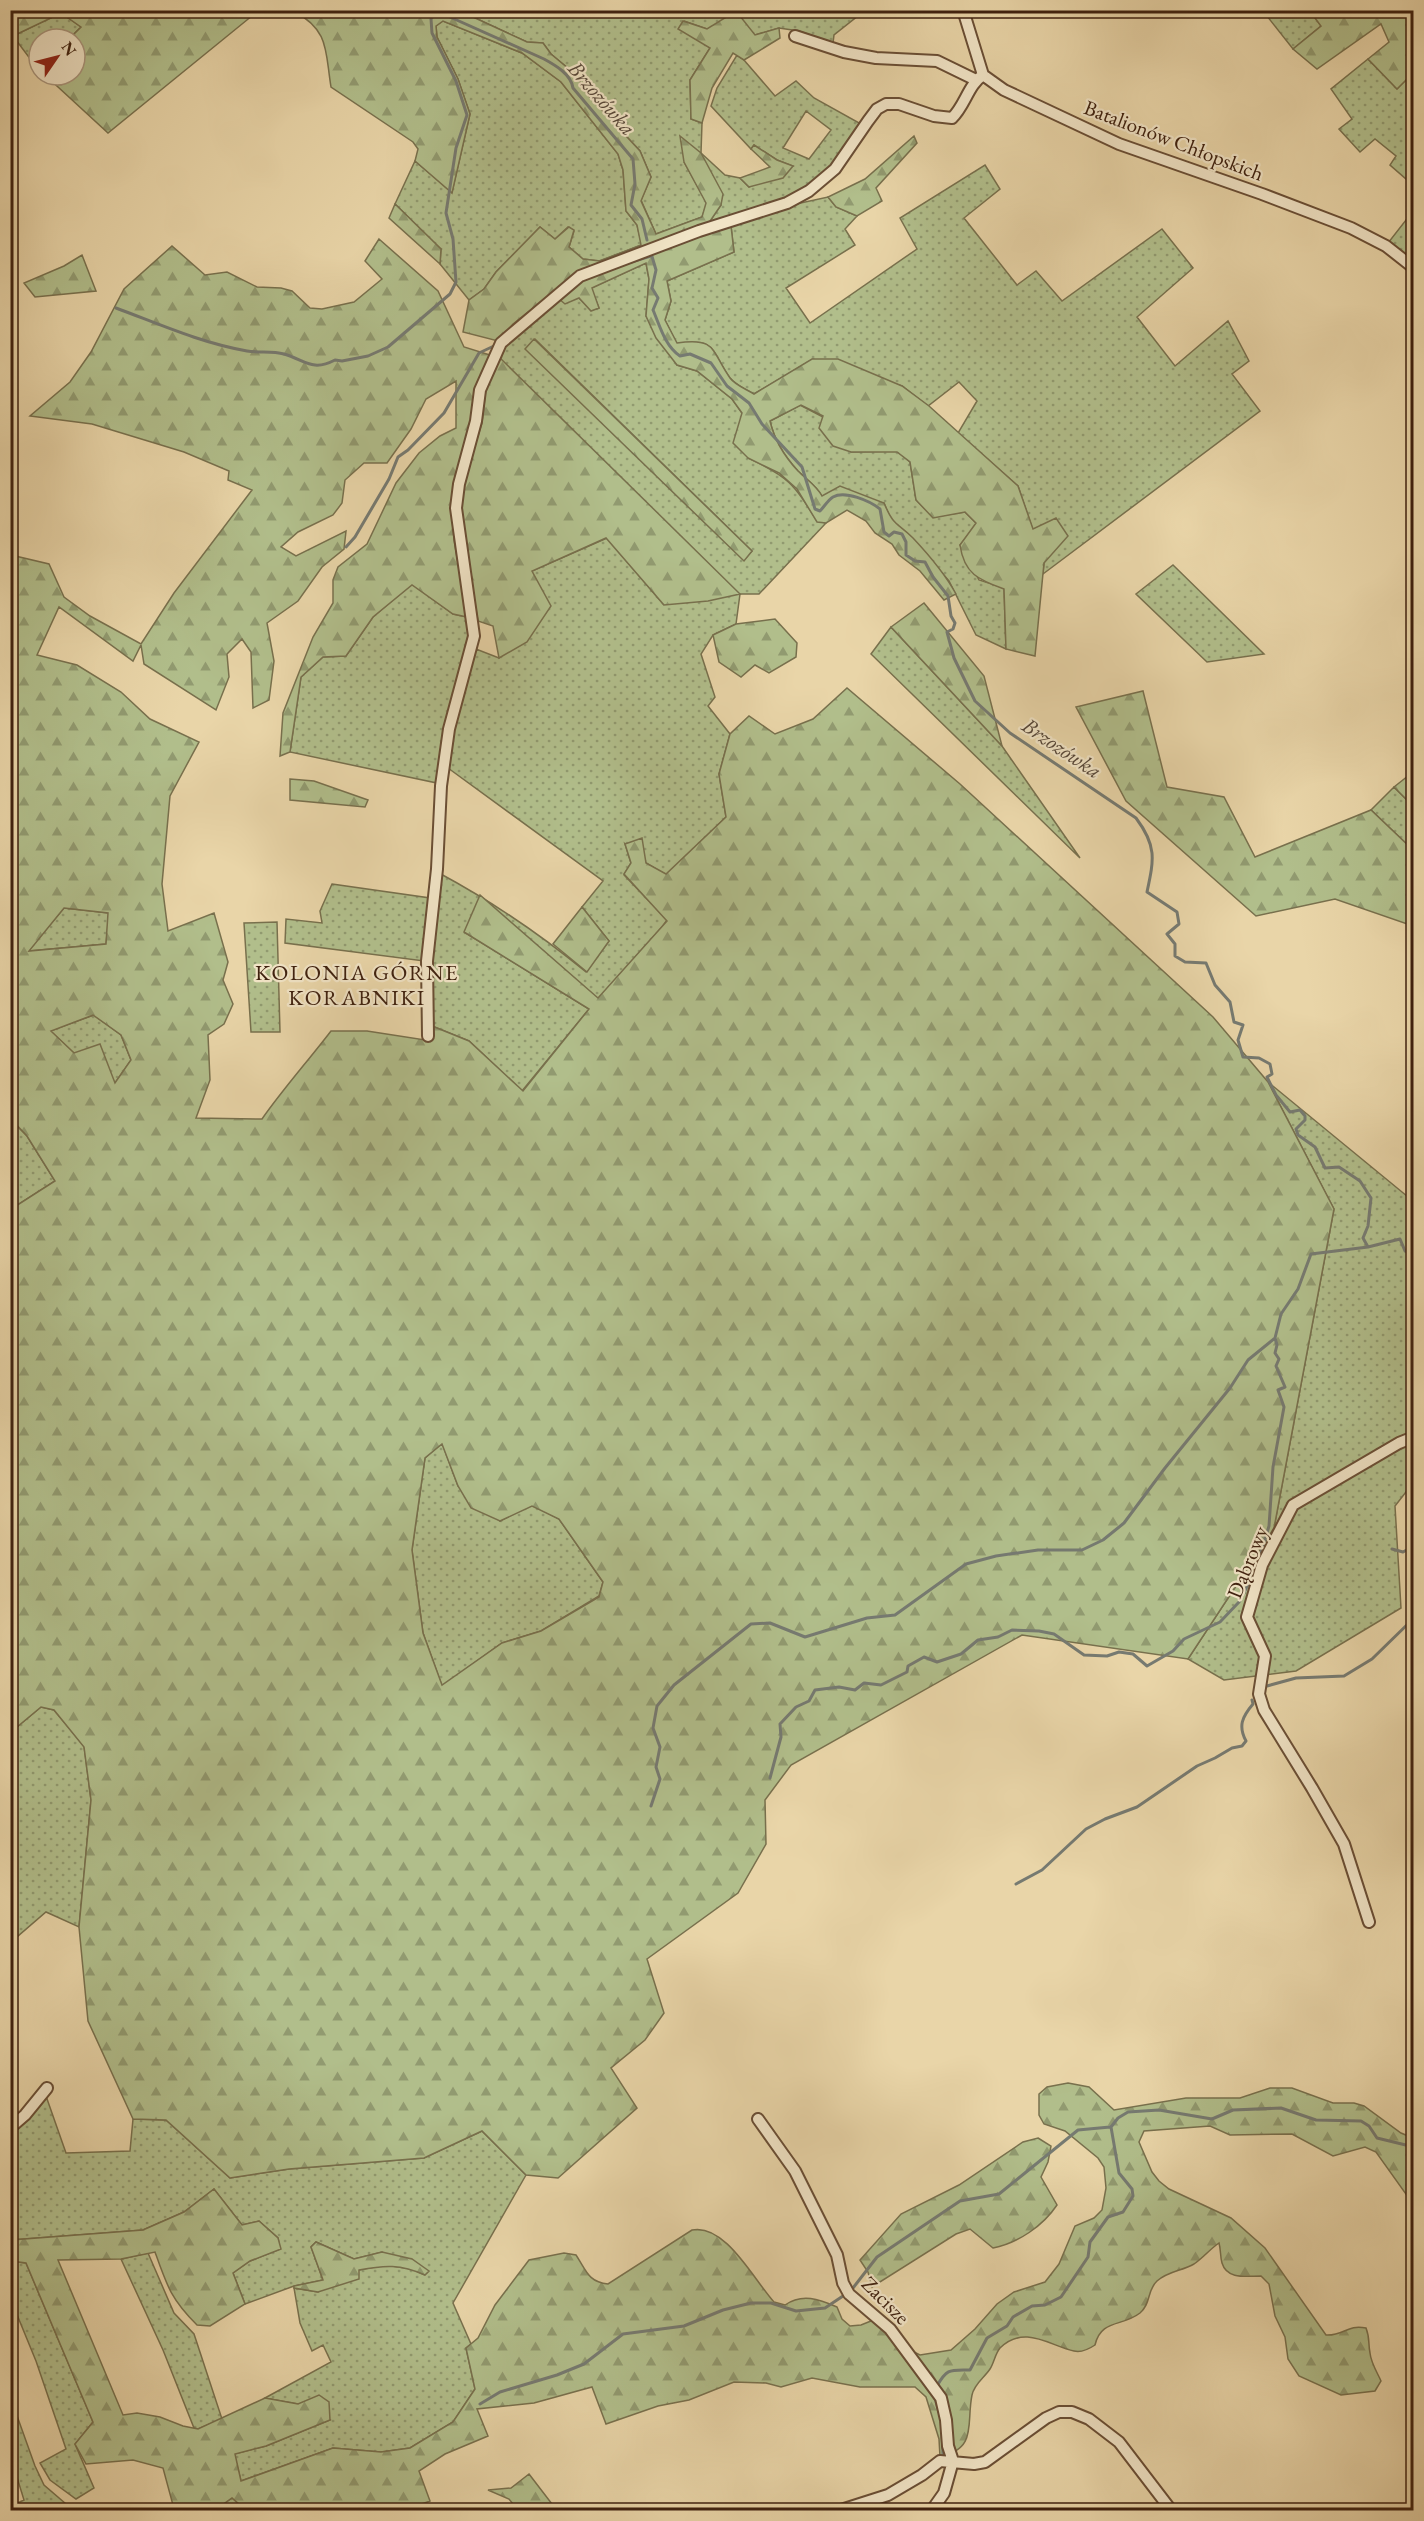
<svg xmlns="http://www.w3.org/2000/svg" width="1424" height="2521" font-family="'EB Garamond',serif">
  <style>
    .grass { fill: url(#grass-dots); stroke: #78704d; stroke-width: 1.5; fill-rule: evenodd }
    .forest { fill: url(#forest-firs); stroke: #78704d; stroke-width: 1.5; fill-rule: evenodd }
    .lines { fill: none; stroke-linecap: round; stroke-linejoin: round }
    .stream { stroke: #767a71; stroke-width: 3 }
    .street-casing { stroke: #6a4e35; stroke-width: 14 }
    .street { stroke: #f1e4c6; stroke-width: 10 }
    .labels { text-anchor: middle; dominant-baseline: central; stroke-width: 4.5; stroke-linejoin: round; paint-order: stroke }
    .street-label { font-size: 21px; fill: #3f210f; stroke: #f1e4c6 }
    .water-label { font-size: 22px; font-style: italic; fill: #564638; stroke: #f1e4c6 }
    .neighbourhood-label { font-size: 22px; letter-spacing: 1.5px; fill: #3f210f; stroke: #f1e4c6 }
  </style>
  <defs>
    <pattern id="grass-dots" width="8" height="8" patternUnits="userSpaceOnUse" patternTransform="scale(1.5)"><rect width="8" height="8" fill="#b1be8b"/><path d="M2 2h.1M6 6h.1" fill="none" stroke="#919a70" stroke-width="1.8" stroke-linecap="round"/></pattern>
    <pattern id="forest-firs" width="22" height="20" patternUnits="userSpaceOnUse" patternTransform="scale(1.5)"><rect width="22" height="20" fill="#b1be8b"/><path d="M5 1l3.5 6h-7zM16 11l3.5 6h-7z" fill="#919a70"/></pattern>
  </defs>
  <rect width="100%" height="100%" fill="#e9d5a8"/>
  <filter id="stains"><feTurbulence type="fractalNoise" baseFrequency=".00333" numOctaves="4"/><feColorMatrix values="0 0 0 0 .2 0 0 0 0 .09 0 0 0 0 .02 0 0 0 .5 -.17"/></filter>
  <radialGradient id="worn" r=".72"><stop offset=".6" stop-color="#630" stop-opacity="0"/><stop offset="1" stop-color="#630" stop-opacity=".3"/></radialGradient>
  <path class="grass" d="M574,10L577,16L591,10L856,11L859,15L834,35L833,43L799,31L779,28L755,35L707,29L684,21L710,48L690,80L691,119L702,123L701,153L725,175L740,178L749,187L793,166L777,160L754,145L751,149L711,106L717,88L737,55L744,60L775,96L796,81L814,98L861,124C850,142 839,161 823,176C802,198 738,214 708,224L721,205L684,162L707,203L702,217L656,234L641,200L651,177L640,151L587,94L576,75L551,54L543,43L527,42L460,11ZM806,111L831,130L809,159L783,148Z
    M1263,11H1291L1294,15L1300,11H1310L1321,26L1293,49Z
    M61,13L81,27L69,39H39L37,68L13,36Z
    M443,21L522,53L561,82L618,154L623,170L626,211L637,225L642,245L599,261L583,259L569,247L574,231L568,227L555,239L540,227L496,272L484,289L469,300L440,264L441,249L395,204L415,161L452,192L470,114L458,79L437,37L436,26Z
    M1368,59L1397,89L1413,73V185L1390,165L1396,156L1375,139L1360,152L1339,129L1352,119L1331,89Z
    M985,165L1000,189L964,218L1017,285L1036,271L1062,301L1162,229L1193,268L1137,317L1175,366L1228,321L1249,361L1232,374L1260,411L1043,574L1044,563L1018,486L958,433L977,401L959,382L928,406L902,386L813,359L754,394C746,390 736,385 730,378C711,351 717,337 677,344L665,320L671,301L667,281L734,252L731,226L796,204L828,197L836,207L857,216L845,229L855,245L786,288L810,323L917,249L900,218Z
    M1413,211L1414,257L1412,259L1388,243Z
    M646,263L649,279L646,316L677,365L697,371L732,399L742,413L748,458C789,477 793,483 817,521L826,523L759,594H740L736,624L713,635L701,654L715,697L708,706L730,734L719,774L726,817L666,875L646,863L625,844L631,863L624,875L667,920L662,927L598,999L464,932L589,1009L522,1091L469,1041L432,1026L430,972L439,873C491,901 540,934 586,972L609,941L582,907L603,881L448,768L453,729L476,649L499,658L532,571L607,538L664,605L498,356L506,340L558,298H579L591,310L599,308L591,288ZM535,339L752,551L744,560L526,349Z
    M800,405L823,417L851,452L897,451L910,462L916,500L933,517L965,512L977,524L960,545L979,580L1004,588L1006,649L976,635L949,581L911,537L892,522L884,503L822,496C816,485 807,480 798,471C785,457 774,439 770,421Z
    M1173,565L1264,654L1207,662L1136,594Z
    M412,584L453,614L467,617L470,633L437,783L290,752L301,677L323,657L346,656L373,617Z
    M891,627L1002,746L1080,858L871,654Z
    M1394,787L1413,806V850L1371,810Z
    M332,884L430,898L424,961L285,943L286,919L322,923L320,911Z
    M64,908L109,913L106,944L28,951Z
    M277,922L280,1032H251L244,923Z
    M94,1015L121,1035L131,1060L115,1083L74,1053L50,1031Z
    M1268,1082L1413,1201V1483L1395,1506L1401,1608L1296,1671L1224,1680L1188,1659L1274,1528L1334,1209Z
    M10,1119L27,1136L55,1181L16,1206H11Z
    M442,1443L458,1486L500,1521L532,1505L559,1519L603,1582L599,1596L541,1631L502,1643L442,1686L423,1633L412,1550L425,1458Z
    M41,1707L54,1710L84,1746L91,1800L79,1927L46,1912L11,1942V1732Z
    M46,2096L66,2153L130,2151L133,2119L166,2120L230,2178L289,2169L424,2158L482,2131L526,2175L453,2303L471,2344L466,2348L475,2389L453,2422L410,2448L381,2452L333,2448L241,2481L234,2454L266,2446L330,2420L298,2404L265,2398L331,2362L323,2345L312,2351L300,2323L294,2288L318,2292L359,2270L385,2265L412,2269L425,2275L382,2252L354,2259L316,2242L311,2247L323,2280L294,2286L245,2304L233,2273L250,2261L280,2249L278,2238L259,2221L242,2225L214,2189L184,2212L143,2230L11,2240L10,2132Z
    M148,2253L174,2313L194,2334L222,2419L198,2429L194,2428L163,2350L121,2259Z
    M10,2261L26,2263L93,2422L75,2444L94,2488L76,2499L50,2480L40,2463L66,2449L36,2361L11,2300Z
    M11,2399L35,2466L44,2485L73,2510H11V2506L24,2500L12,2461H11Z
    M232,2498L246,2510H215Z"/>
  <path class="forest" d="M10,11L11,10L258,11L108,133L45,75H75V39H69L81,27L61,13L13,36L11,33Z
    M294,11H460L527,42L543,43L551,54L576,75L587,94L640,151L651,177L641,201L656,234L702,217L706,203L684,162L680,136L701,153L723,194L721,205L708,224L731,226L734,252L667,281L671,301L665,320L677,343C717,337 711,351 730,378C735,385 746,389 754,394L812,359H838L902,386L929,406L1018,486L1033,529L1056,518L1068,536L1044,563L1035,656L1006,649L1004,589C979,580 964,574 960,545L976,523L965,512L933,518L916,500L910,462L897,452H851L833,446L819,428L823,416L801,405L770,421C774,439 785,457 798,471C807,480 816,485 822,496L840,486L884,503C894,527 897,522 913,538C929,555 945,574 956,594L944,600L920,571L899,555L892,544L875,533L866,521L847,510L826,523L817,522L797,489L779,473L748,458L733,443L742,413L732,399L697,371L677,365L656,338L646,316L649,279L646,263L592,288L599,308L591,311L579,298L565,304L552,293L513,324L498,341L463,332L469,300L484,289L496,272L540,227L555,239L569,227L574,230L569,247L583,259L600,261L641,245L637,225L626,211L623,170L618,154L561,82L522,53L443,21L436,26L437,37L458,79L470,114L452,193L415,161L418,149L413,142L331,87C325,51 330,31 294,11Z
    M736,11L755,35L779,28L780,38L744,60L733,53L712,88L702,123L691,119L690,80L710,48L678,29L683,21L707,29Z
    M1310,11H1413V73L1397,89L1368,59L1389,42L1381,24L1317,69L1293,49L1321,26Z
    M914,136L917,143L876,188L882,201L857,216L836,207L828,197L865,179Z
    M754,145L777,160L793,166L783,178L749,187L740,178L770,167L751,149Z
    M395,204L441,249L440,264L389,218Z
    M379,239L438,291L464,347L490,355L452,505L454,540L467,617L453,614L412,585L373,617L346,656L323,657L301,677L290,752L280,756L283,713L313,637L333,603V580L338,567L367,544L396,483L419,453L440,436L456,428V381L426,399L411,429L387,463H364L345,480L342,503L333,515L298,532L281,547L296,556L346,531L344,549L322,567L298,601L267,623L274,661L269,700L253,708L251,652L242,639L227,654L229,677L216,710L144,664L141,645L133,661L59,607L37,655L77,665L121,692L150,719L199,742L170,796L162,884L168,931L214,913L228,962L223,980L233,1004L224,1024L208,1035L210,1080L196,1118L262,1119C283,1089 308,1061 331,1031H367L425,1040L432,1026L469,1041L523,1091L589,1009L464,932L480,895L598,998L667,921L624,874L631,863L625,844L642,838L646,863L666,874L726,817L719,774L730,734L749,716L775,734L813,719L847,688L960,784L1213,1017L1268,1082L1334,1209L1274,1528L1188,1659L1022,1635L791,1765L765,1800L766,1844L738,1893L647,1959L664,2013L645,2040L611,2068L637,2108L558,2178L526,2175L482,2131L424,2158L289,2169L230,2178L166,2120L133,2119L88,2021L79,1927L91,1800L84,1747L54,1710L41,1707L11,1732V1206H16L55,1181L27,1136L11,1119V555L49,564L64,597L90,616L141,644L174,593L252,490L228,480L229,471L184,452L92,424L30,416L70,382L91,352L124,289L172,246L205,275L227,272L257,287L281,288L292,291L310,308L322,309L354,302L382,279L365,261ZM64,908L108,913L106,944L29,951ZM93,1015L121,1035L131,1060L115,1083L100,1044L74,1053L51,1031ZM442,1444L458,1486L471,1508L500,1521L532,1506L559,1519L603,1582L599,1597L541,1631L502,1643L442,1685L423,1633L412,1550L425,1458Z
    M82,255L96,291L35,297L24,283L64,266Z
    M534,339L752,551L744,561L525,349Z
    M498,356L740,594L708,601L664,605L606,538L532,571L551,606L527,642L499,658L493,626L478,621L463,538L460,507L463,484L482,423L486,388Z
    M924,603L984,676L1002,746L891,627Z
    M775,619L797,643L796,657L769,673L755,665L741,677L719,662L713,635L736,624Z
    M1143,691L1167,787L1224,797L1255,857L1371,810L1413,850V926L1335,899L1256,916L1126,801L1076,707Z
    M1413,772V806L1394,787Z
    M290,779L314,781L368,800L365,807L290,800Z
    M582,907L609,941L587,972L553,944Z
    M1068,2083L1089,2087L1114,2110L1186,2098H1240L1270,2088H1292L1333,2103H1354L1364,2106L1401,2133L1413,2138V2204L1376,2152L1365,2147L1333,2156L1292,2134L1230,2135L1210,2126L1144,2131L1139,2142L1152,2172L1159,2181L1169,2189L1231,2218L1265,2248L1326,2335C1344,2336 1347,2324 1366,2328C1370,2338 1368,2343 1370,2353C1371,2363 1377,2372 1381,2381L1375,2391L1341,2395L1299,2376L1288,2359L1285,2337L1275,2316L1269,2284L1261,2276C1247,2276 1227,2280 1222,2263C1220,2256 1221,2250 1219,2243C1210,2249 1203,2258 1194,2264C1182,2271 1168,2271 1157,2281C1147,2290 1151,2304 1140,2313C1122,2327 1101,2319 1095,2345C1089,2349 1082,2353 1074,2351C1050,2346 1025,2324 1000,2348C995,2354 994,2363 990,2369C984,2378 974,2384 972,2395C966,2424 978,2448 940,2457L939,2439L926,2397L915,2387H860L812,2378L781,2387L766,2383L734,2382L689,2400L658,2406L606,2424L592,2387L534,2403L477,2409L488,2436L445,2454L419,2471L430,2501L414,2507L411,2510H246L232,2498L215,2510H162L173,2505L163,2468L133,2460L86,2464L75,2444L93,2422L26,2263L11,2261V2240L143,2230L184,2212L214,2189L242,2225L259,2221L278,2238L281,2249L250,2261L233,2273L245,2304L210,2326L197,2325C171,2299 167,2286 155,2252L121,2259L58,2260L123,2415L137,2413L160,2417L183,2426L198,2429L265,2398L298,2404L319,2395L329,2402L330,2420L266,2446L235,2454L241,2481L333,2448L381,2452L410,2448L453,2422L475,2389L466,2348L478,2338L495,2305L529,2260L564,2253L576,2255C586,2270 588,2282 608,2284L692,2230C725,2223 754,2280 774,2302L785,2305C802,2293 819,2299 837,2307L842,2319L850,2326L861,2325L881,2317L910,2350L920,2355L951,2350L975,2329L997,2304L1014,2292L1045,2282L1059,2264L1075,2226L1094,2218L1102,2210L1106,2188L1104,2167L1098,2158L1065,2131L1044,2124L1039,2115V2094L1047,2087Z
    M1038,2138L1051,2146L1048,2162L1041,2177L1057,2205C1043,2226 1018,2243 993,2248L970,2229L956,2234L872,2287L868,2272L860,2260L901,2214L959,2185L1023,2142Z
    M316,2242L354,2259L382,2252L412,2259L429,2271L425,2275C400,2264 385,2265 359,2270V2279L318,2292L294,2288V2286L323,2280L311,2247Z
    M529,2474L552,2504L540,2510H518L509,2499L488,2490L511,2488Z"/>
  <g class="lines">
    <path class="stream" d="M434,10L435,14L441,13L544,59C555,65 571,74 573,88L633,159L635,184L631,205L642,219L647,240
      M651,253L656,270L652,288L658,298L653,310C660,326 665,346 680,356L690,354L711,363L727,386L749,403L762,424L802,467L815,509L820,511C824,507 828,500 833,497C845,490 870,501 880,509L884,532L889,536L894,532L902,534L906,542V555L915,561L925,562L933,577L948,596L951,616L955,623L953,629L947,632L954,658L975,701L1010,733L1136,818C1157,846 1154,859 1147,892L1177,912L1179,924L1167,934L1175,944V956L1185,962L1206,963L1215,985L1230,1002L1234,1022L1243,1025L1238,1040L1243,1057L1259,1058L1270,1064L1272,1074L1267,1077L1276,1095L1290,1112L1300,1110L1305,1116V1120L1296,1129L1298,1135L1315,1147L1325,1168L1339,1167L1360,1181L1371,1198L1368,1226L1363,1238L1368,1247L1400,1239L1405,1251L1414,1254
      M631,262L651,256
      M116,308C159,324 201,343 247,351C259,353 272,351 284,354C305,360 312,372 335,360L342,361L368,356L388,347L450,294L456,282L453,239L446,213L456,148L467,115L456,81L432,33L431,19L435,14
      M533,322L548,309
      M346,547L355,537L389,479L398,457L408,450L444,413L479,353L496,345
      M1392,1549L1403,1552L1414,1546
      M1258,1563L1269,1526L1273,1467L1284,1407L1278,1390L1285,1387L1276,1366L1279,1359L1275,1353L1277,1345L1275,1338
      M1267,1686L1296,1678L1344,1676L1372,1659L1414,1618
      M770,1778L781,1737L780,1724L796,1707L809,1701L815,1690L839,1687L855,1690L864,1683L881,1685L907,1672L908,1666L924,1657L937,1662L961,1654L978,1640L998,1637L1012,1630L1039,1631L1054,1634L1084,1655L1107,1656L1119,1652L1133,1654L1147,1666L1173,1651L1184,1639L1220,1622L1239,1602L1256,1569
      M651,1806L660,1779L656,1767L660,1747L653,1728L657,1706L674,1685L751,1624L770,1623L805,1637L867,1618L895,1615L966,1564L996,1556L1038,1550H1082L1103,1540L1124,1523L1165,1468L1230,1388L1248,1360L1275,1338L1281,1314L1298,1289L1311,1254L1368,1247
      M1016,1884L1042,1870L1086,1829L1105,1819L1137,1807L1197,1766L1215,1758L1232,1748L1242,1746L1246,1741C1238,1726 1242,1717 1253,1704L1252,1700
      M853,2288L877,2257L960,2201L999,2194L1078,2130L1110,2127
      M937,2386C947,2368 950,2370 970,2370L987,2338L1007,2326L1013,2317L1032,2306L1045,2305L1061,2297L1088,2257L1090,2242L1108,2217L1123,2212L1133,2196L1132,2189L1119,2173L1111,2127L1118,2118L1128,2112L1159,2110L1212,2119L1233,2110L1281,2108L1316,2120L1361,2121L1369,2126L1377,2138L1414,2147
      M935,2398L939,2412
      M480,2404L500,2392L557,2375L584,2364L623,2334L684,2326L723,2310L751,2303H771L796,2311L825,2308L843,2296
      M942,2430L943,2455"/>
    <defs>
      <path id="street" d="M963,10L983,75L1004,90L1119,144L1262,194L1351,228L1386,246L1414,268
        M795,36L844,52L876,58L937,61L976,80
        M428,1036L427,961L437,869L441,786L449,729L474,636L456,508L459,484L476,421L480,390L501,343L580,276L699,231L787,203L809,191L835,169L868,121L877,109L886,104H899L934,116L952,118C965,106 968,85 983,75
        M1369,1922L1344,1844L1312,1788L1264,1710L1259,1694L1265,1656L1247,1617L1262,1565L1293,1505L1399,1443L1414,1437
        M758,2119L795,2171L837,2255L843,2283L849,2294L890,2329L941,2398L946,2420L948,2446L953,2461L944,2493L932,2510
        M10,2128L25,2115L47,2088
        M841,2510L888,2495L922,2475L940,2461L974,2464L985,2462L1046,2418L1059,2412H1072L1089,2419L1119,2442L1171,2510"/>
    </defs>
    <use href="#street" class="street-casing"/>
    <use href="#street" class="street"/>
  </g>
  <g class="labels">
    <g class="street-label">
      <text transform="translate(1174 140) rotate(21)">Batalionów Chłopskich</text>
      <text transform="translate(1247 1562) rotate(-68)">Dąbrowy</text>
      <text transform="translate(886 2300) rotate(45)">Zacisze</text>
    </g>
    <g class="water-label">
      <text transform="translate(602 98) rotate(49)">Brzozówka</text>
      <text transform="translate(1062 748) rotate(34)">Brzozówka</text>
    </g>
    <g class="neighbourhood-label">
      <text x="357" y="972">KOLONIA GÓRNE<tspan x="357" dy="25">KORABNIKI</tspan></text>
    </g>
  </g>
  <rect width="1424" height="2521" fill="none" stroke="#e9d5a8" stroke-width="36"/>
  <rect x="12" y="12" width="1400" height="2497" fill="none" stroke="#3f210f" stroke-width="3"/>
  <rect x="18" y="18" width="1388" height="2485" fill="none" stroke="#3f210f" stroke-width="1.5"/>
  <g transform="translate(57 57) rotate(55)"><circle r="28" fill="#f1e4c6" stroke="#aa967d" stroke-width="1.5"/>
  <path d="M0-4.5L10 22L0 15L-10 22Z" fill="#8f2418"/>
  <text y="-9" font-size="16" font-weight="bold" text-anchor="middle" fill="#3f210f">N</text>
  </g>
  <rect width="100%" height="100%" filter="url(#stains)"/>
  <rect width="100%" height="100%" fill="url(#worn)"/>
</svg>
